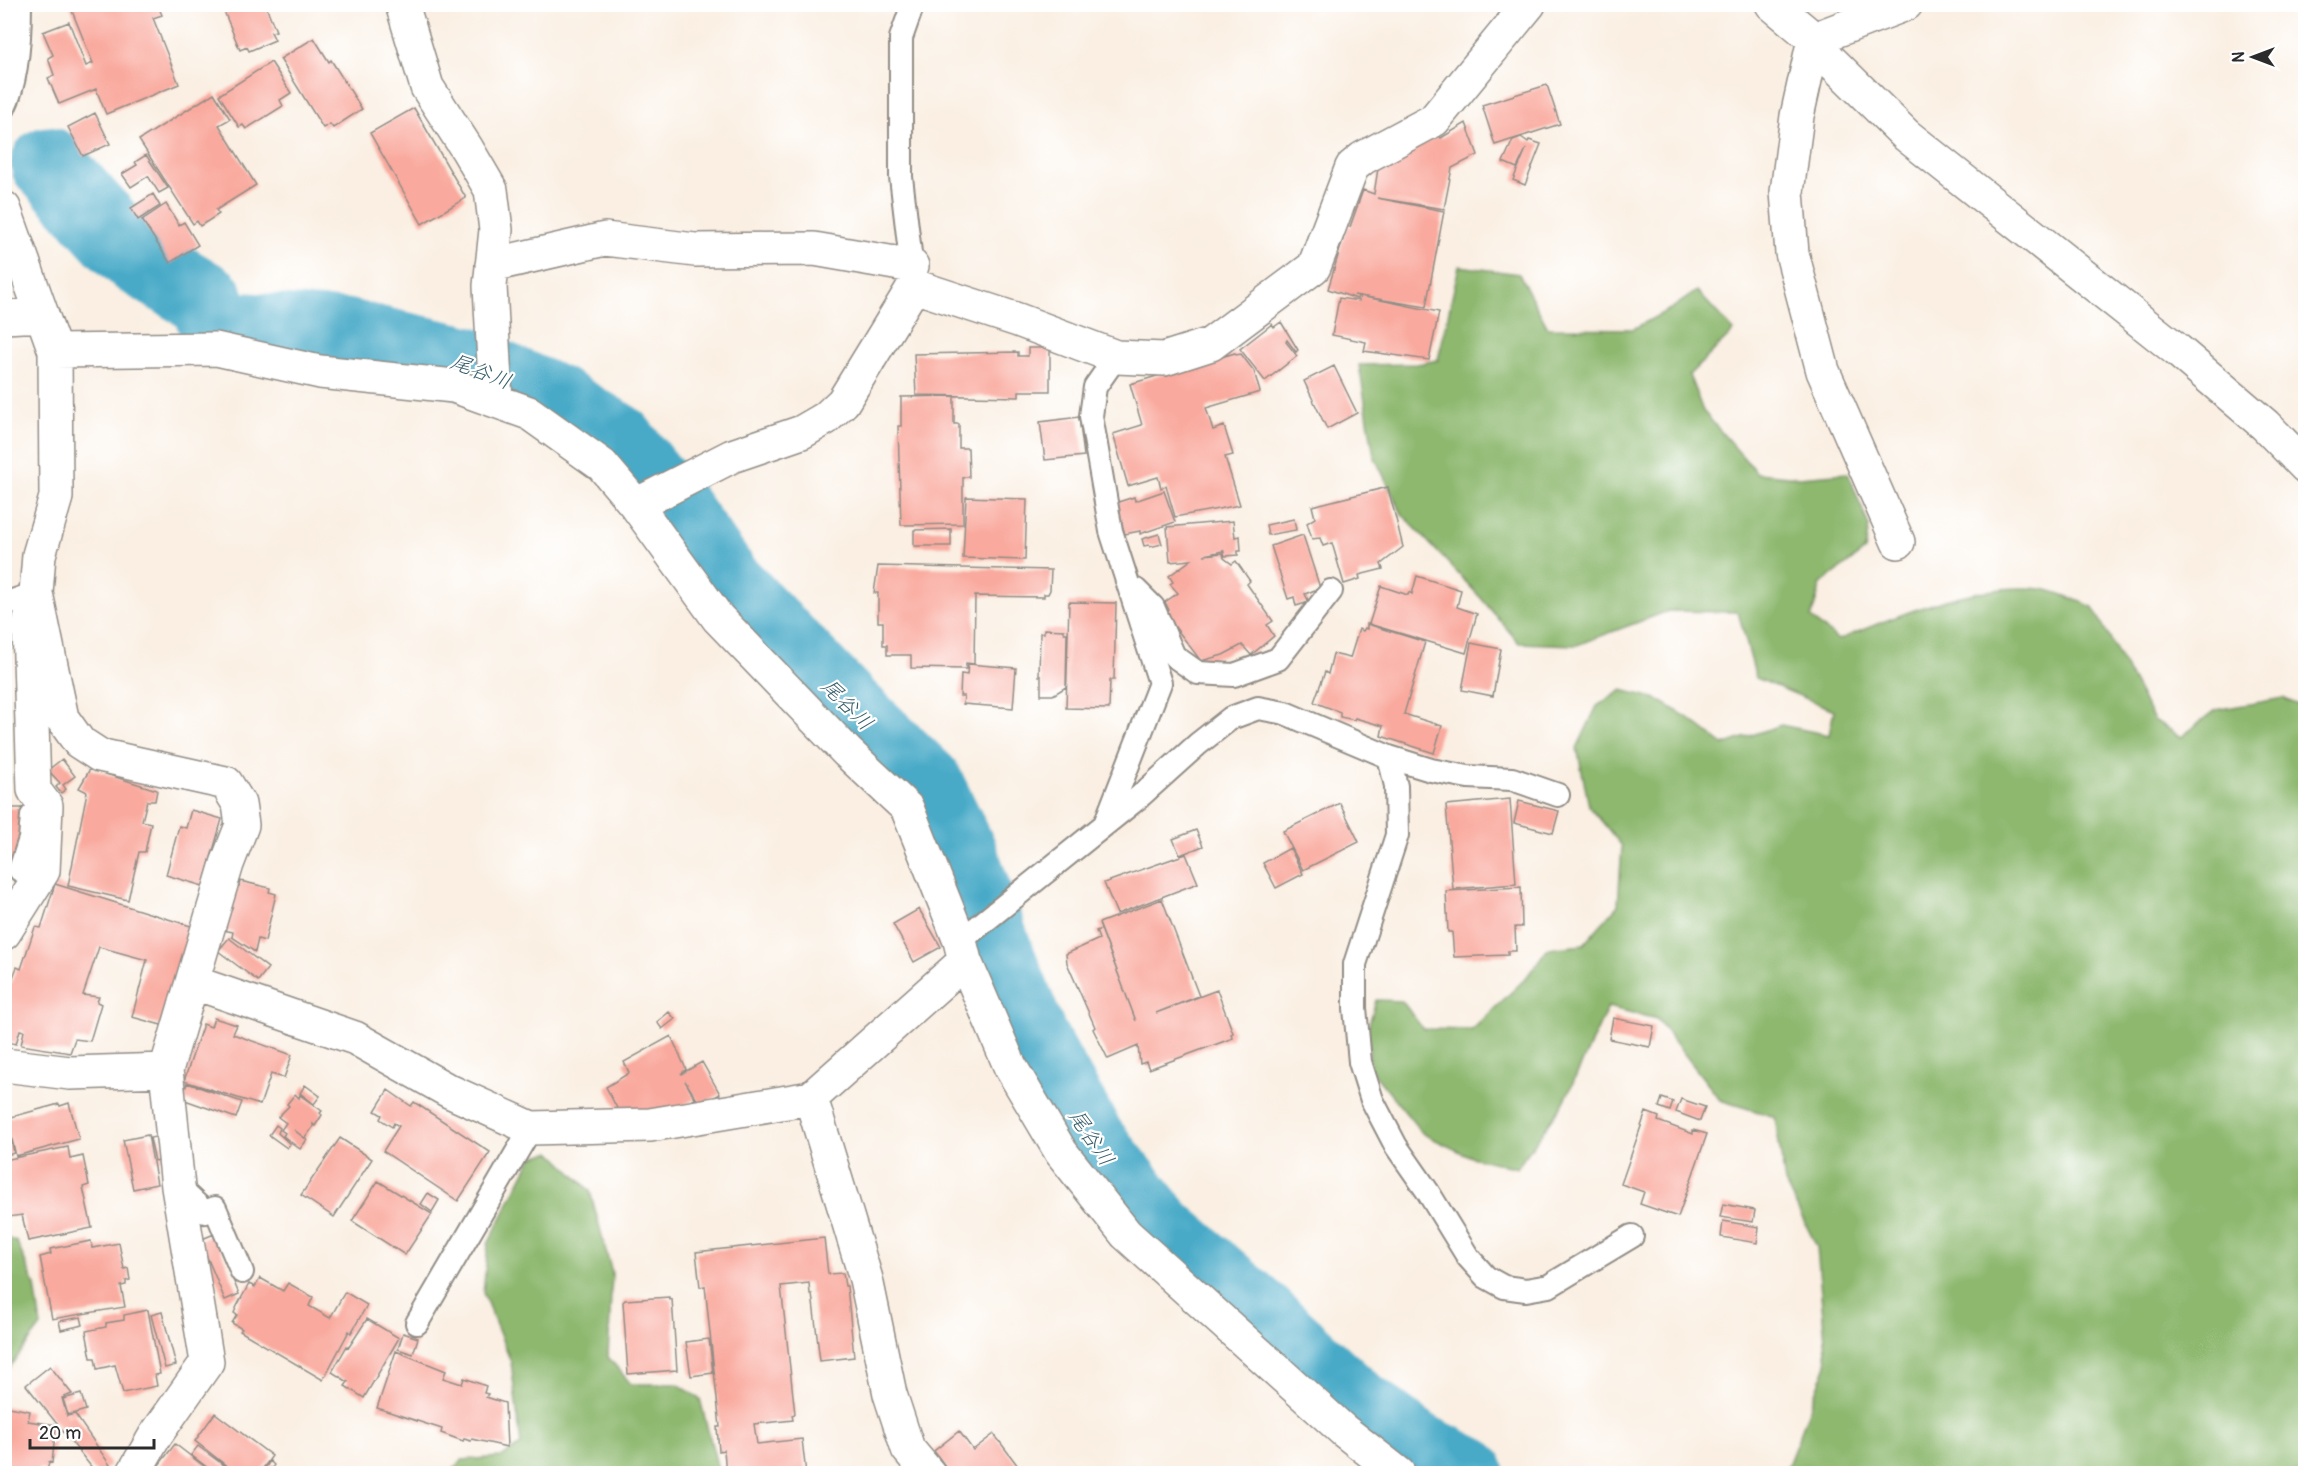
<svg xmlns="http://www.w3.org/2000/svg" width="2310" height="1478" font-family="Pangolin,'Klee One',sans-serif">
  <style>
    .forest { fill: #8db86e; stroke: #5c724c; stroke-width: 1.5 }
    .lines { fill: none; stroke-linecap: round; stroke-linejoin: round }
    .river { stroke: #48aac8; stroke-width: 75 }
    .building { fill: #f9a99d }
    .lane-casing { stroke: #928d86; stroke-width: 26 }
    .street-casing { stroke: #928d86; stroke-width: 36 }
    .lane { stroke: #fff; stroke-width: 22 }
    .street { stroke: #fff; stroke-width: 33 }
    .labels { text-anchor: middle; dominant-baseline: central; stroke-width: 4.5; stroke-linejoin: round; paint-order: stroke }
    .water-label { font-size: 21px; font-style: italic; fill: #375e6a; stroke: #fff }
  </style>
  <rect width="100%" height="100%" fill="#fff"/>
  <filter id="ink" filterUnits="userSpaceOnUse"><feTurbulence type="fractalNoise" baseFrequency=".0167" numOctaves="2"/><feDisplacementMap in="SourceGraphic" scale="12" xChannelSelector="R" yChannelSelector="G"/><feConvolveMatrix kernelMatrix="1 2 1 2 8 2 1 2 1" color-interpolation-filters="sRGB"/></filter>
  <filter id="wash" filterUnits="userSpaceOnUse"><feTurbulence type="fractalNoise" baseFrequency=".008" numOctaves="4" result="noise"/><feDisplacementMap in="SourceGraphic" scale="24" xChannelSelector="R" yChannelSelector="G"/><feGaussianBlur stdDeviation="1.35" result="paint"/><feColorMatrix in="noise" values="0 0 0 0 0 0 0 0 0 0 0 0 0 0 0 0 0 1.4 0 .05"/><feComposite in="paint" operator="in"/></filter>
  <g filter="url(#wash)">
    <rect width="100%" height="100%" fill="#faefe2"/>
    <path class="forest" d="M1459,266L1519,274L1548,328L1633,329L1672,308L1697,291L1734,331L1689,375L1703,411L1757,473L1799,477L1848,473L1869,526L1865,550L1821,584L1811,618L1838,640C1898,615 1975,582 2041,589C2058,591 2077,601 2093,607L2154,720L2181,737L2216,710L2283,698L2305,708V1473H1785L1827,1364L1817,1247L1785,1183L1775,1117L1720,1100L1657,1019L1608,1007L1564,1102L1517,1168L1471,1157L1423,1134L1370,1069L1368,1028L1376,1000L1402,1001L1423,1029L1472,1030L1526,978L1547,949L1583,945L1618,905L1622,846L1589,806L1577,748L1597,706L1622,690L1657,699L1687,717L1723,745L1781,725L1829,735L1834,710L1756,678L1738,612L1668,611L1577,645L1519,643L1480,597L1402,514L1374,456L1359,365L1417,364L1438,360Z
      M551,1152L590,1191L612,1273L608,1357L631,1384H678L700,1399L719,1473H450L462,1460L501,1457L521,1445L511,1362L483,1293L488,1244L532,1157Z
      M5,1237L17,1242L35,1286L41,1326L5,1373Z"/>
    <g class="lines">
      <path class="river" d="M48,164L114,236L139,259L207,300L217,328L345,336L465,363L552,401L617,440L677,515L724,581L849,710L926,784L959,851L994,948L1030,1037L1089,1142L1160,1230L1251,1308L1350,1400L1419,1450L1468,1474"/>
    </g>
    <g id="blocks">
      <path class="building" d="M73,4H157L162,15L153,18L179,84L106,114L96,89L59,104L48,78L54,75L48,58L53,55L43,32L69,22L86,66L93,63L70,6Z
        M221,4H265L276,31L271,32L275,40L249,51L247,47L240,50Z
        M314,38L329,62L331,60L362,109L333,128L330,124L323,128L280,59Z
        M271,62L291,93L280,100L283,106L246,129L243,125L239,127L219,95Z
        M1547,85L1560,124L1495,145L1482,105Z
        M214,93L230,119L219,125L256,185L216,210L219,214L200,226L197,221L193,224L139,140Z
        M414,108L466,198L422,224L370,133Z
        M95,113L110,144L83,156L68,127Z
        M1466,123L1478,155L1452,168L1444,209L1377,198L1444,211L1426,307L1354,295L1358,296L1357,299L1328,289L1347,226L1350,227L1363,190L1374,194L1379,162L1439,136L1441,138Z
        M1521,137L1528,142L1529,140L1541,144L1525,185L1513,180L1526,149L1517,168L1503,162L1513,140Z
        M146,155L168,188L159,193L148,176L131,187L122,174L137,165L135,162Z
        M153,194L160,206L138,220L131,208Z
        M166,204L179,225L184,222L198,245L170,263L142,220Z
        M1360,296L1439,312L1429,360L1364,351L1366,342L1332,335L1339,298L1359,301Z
        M1281,322L1298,350L1296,352L1287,340L1286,342L1297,356L1265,381L1240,349L1272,324L1274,327Z
        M1028,348H1050V391H1019V397L916,395L914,354L1018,352V356H1028Z
        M1235,353L1236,355L1241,354L1254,371L1260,392L1206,408L1213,430L1224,426L1233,455L1225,457L1240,505L1175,517L1166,486L1161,488L1158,477L1128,486L1113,434L1142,425L1130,384Z
        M1334,366L1357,413L1327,429L1304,381Z
        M954,396V424H959V448H968L969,477H963V524L901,525L898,426H901V397Z
        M1079,417L1084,456L1045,460L1040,422Z
        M1388,487L1403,547L1381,564L1383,569L1359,575L1360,579L1344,584L1332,543L1323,546L1320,538L1312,539L1307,523L1315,518L1312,506Z
        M1164,491L1175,522L1140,534V531L1125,534L1115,503L1134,497L1135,501Z
        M966,497L1027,499L1025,560L963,558Z
        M1294,519L1296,530L1268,535L1266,525Z
        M1233,521L1235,537L1240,536L1241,551H1238V555L1225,556L1223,549V551L1204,555L1223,553L1224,558L1232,564L1236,561L1250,581L1247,584L1273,621L1267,625L1274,636L1251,655L1242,645L1223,655L1201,661L1165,614L1169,610L1165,602L1178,593L1170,584L1173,582L1169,576L1191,560L1170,562L1167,527Z
        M951,529V546H914V530Z
        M1159,534L1162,544L1150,547L1149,545L1144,546L1142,539Z
        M1303,535L1320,588L1305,594L1309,602L1296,606L1294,597L1288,599L1271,546Z
        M878,566L1051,570L1050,590L1048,594H1044V597L975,596L974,664L966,663V669L911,668V655H887V645H883V622H878V593H874Z
        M1417,576L1461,590L1457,607L1477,614L1466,653L1369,624L1381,586L1408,595L1409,592L1412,594Z
        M1069,602L1116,603L1114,680H1110L1109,709L1066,708Z
        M1367,624L1425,642L1404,714L1442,726L1434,753L1381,736L1383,726L1355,718L1354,720L1340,717V712L1314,702L1325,672L1328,674L1333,654L1350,658L1359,629L1363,631L1365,628L1367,629Z
        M1044,629L1064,630V633H1067L1066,687L1053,695H1041V676H1039L1040,633H1044Z
        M1471,643L1501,649L1493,696L1462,690Z
        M968,664L1016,668L1013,708L963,704L964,696H960L961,674L967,675Z
        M62,759L75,776L63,785L66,789L61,793L56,787L60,783L48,770Z
        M90,769L157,790L155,801H147L142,821L151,823L145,852H139L128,900L68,886L87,792L79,788Z
        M1510,799L1516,884L1453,889L1446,805Z
        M1519,801L1559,811L1553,833L1514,823Z
        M1340,803L1359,842L1303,870L1283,831Z
        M4,808H22L21,843L11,866L4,865Z
        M191,810L222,819L203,886L166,875L179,826L186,828Z
        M1196,830L1203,846L1180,855L1173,839Z
        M1290,848L1303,874L1276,888L1263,863Z
        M1186,854L1198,883L1117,914L1104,883Z
        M240,881L270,888L269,892L276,894L265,941L258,939L255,952L232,937L233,932L222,930L233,884L239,886Z
        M55,884L194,927L165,1026L132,1017L147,960L99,947L83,995L99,997L97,1002L101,1004L90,1041L75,1039L70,1053L21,1045L24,1031L20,1030L16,1044L4,1041V984L10,985L17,967L21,969L35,927L41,928Z
        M1521,887L1522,927H1515L1516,951H1508V955L1454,957L1452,932H1448L1446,891Z
        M1162,899L1199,996L1156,1013L1217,990L1233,1033L1231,1034L1233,1038L1149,1069L1146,1062L1140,1064L1138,1046L1108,1059L1093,1029L1095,1027L1067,963L1066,954L1099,939L1096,931L1101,929L1136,1021L1099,923Z
        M919,909L941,947L914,962L893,924Z
        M229,938L268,968L258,981L218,951Z
        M669,1012L675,1019L662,1029L657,1022Z
        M214,1018L237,1025L233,1034L292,1055L284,1078L271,1074L260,1105L184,1081L203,1024L211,1027Z
        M1613,1018L1654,1026L1650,1047L1609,1039Z
        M671,1036L686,1069L681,1074L702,1062L720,1094L701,1106L685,1081L695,1099L675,1110L620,1114L606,1087L629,1073L624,1062Z
        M187,1083L242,1102L236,1118L182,1099Z
        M305,1085L320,1096L314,1104L300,1093Z
        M388,1090L411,1106L414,1102L490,1152L458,1201L383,1151L399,1126L394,1123L392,1127L380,1119L382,1115L375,1111Z
        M295,1094L299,1098L300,1095L322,1111L320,1113L322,1115L315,1126L313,1124V1127L305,1138L294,1130L307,1140L300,1149L283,1136L285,1133L281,1130L286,1123L278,1117L289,1106L287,1104Z
        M1662,1098L1673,1102L1670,1111L1659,1107Z
        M1681,1099L1705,1107L1700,1121L1676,1112Z
        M69,1103L79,1139L16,1156L9,1128L14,1153L4,1156V1119L59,1104L60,1106Z
        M1646,1112L1659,1117L1658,1121L1693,1134V1130L1707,1134L1678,1217L1640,1204L1644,1192L1621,1184Z
        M276,1125L280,1128L278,1133L290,1144L287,1148L269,1135Z
        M148,1135L157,1184L133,1189L123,1140Z
        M160,1136L166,1159L155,1161L150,1138Z
        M340,1138L372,1159L334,1217L301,1195Z
        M68,1147L70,1159L83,1156L89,1185L83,1187L92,1228L28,1241L22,1215L8,1217L7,1211H4V1181L7,1180L4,1160Z
        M378,1181L432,1214L405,1255L352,1221Z
        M428,1193L439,1200L432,1212L421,1204Z
        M1723,1204L1755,1210L1753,1222L1720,1217Z
        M1723,1221L1759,1227L1757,1243L1721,1237Z
        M214,1234L239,1294L225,1300L200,1240Z
        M824,1238L828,1274L843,1273L845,1286H847L854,1357L820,1361L812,1294H810L809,1283L781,1286L795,1414L792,1415L793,1420L754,1424L757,1444L802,1439L806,1474H726L724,1450L719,1451L717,1427H720L705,1286L700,1287L696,1252Z
        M91,1241L92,1248L119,1243L124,1269L128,1268L130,1280L126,1281V1285L121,1286L125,1307L52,1319L40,1257L51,1254L50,1249Z
        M260,1278L283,1291L288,1283L313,1297L309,1306L330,1318L345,1292L367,1305L351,1333L349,1331L323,1380L240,1331L242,1329L232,1323L237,1315L234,1313L237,1306L249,1284L255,1287Z
        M669,1297V1300L672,1299L677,1370L628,1374L623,1302L625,1300Z
        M148,1310L160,1374L155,1375L157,1386L123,1393L115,1365L97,1369L95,1358H91L86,1331L106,1327V1323L124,1320V1315Z
        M162,1312L176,1365L165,1368L151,1315Z
        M81,1317L83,1325L61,1330L59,1321Z
        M367,1319L399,1338L364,1398L345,1386L348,1382L332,1372L347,1346L349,1347Z
        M403,1333L418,1338L413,1354L398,1349Z
        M709,1339L713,1373L691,1376L686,1342Z
        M396,1351L446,1371L443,1378L462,1384L464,1378L486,1386L484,1393L488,1394L486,1397L505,1403L507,1447L472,1439L471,1441L464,1439L463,1441L441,1433L442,1429L377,1408Z
        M50,1366L72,1394L62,1398L67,1416L75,1414L110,1465L99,1474H97L26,1385Z
        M81,1394L86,1410L68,1415L63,1399Z
        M4,1406L30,1411L28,1421L56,1425L52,1463L49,1462L47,1471L39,1469L38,1474H4Z
        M215,1413L272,1456L259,1474H237L195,1441Z
        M959,1431L973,1450L994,1434L1024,1474H951L934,1451Z
        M175,1444L214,1474H152Z
        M198,1446L226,1467L222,1474H216L191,1455Z
        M270,1461L274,1465L268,1474H261Z"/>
    </g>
  </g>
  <g filter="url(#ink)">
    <use href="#blocks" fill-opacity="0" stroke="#928d86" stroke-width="1.5"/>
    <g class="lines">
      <defs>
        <path id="lane" d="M913,4L901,38V177L913,278
          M4,108C18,80 20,35 20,4
          M1136,590L1153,607L1174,656L1198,673L1234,675L1278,659L1331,591
          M4,604L36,593
          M1389,757L1396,786L1397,835L1355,964V1008L1360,1062L1372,1100L1396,1146L1428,1192L1468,1257L1486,1277L1504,1287L1526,1290L1549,1286L1632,1236
          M1105,824L1160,683L1111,531L1091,416L1095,387L1116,357
          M20,870L30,839L32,816
          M960,941L1138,798L1198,744L1231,718L1258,708L1285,713L1389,757L1431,770L1468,777L1512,779L1558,795
          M178,1187L205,1212L215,1208L242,1272
          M417,1323L531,1128"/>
        <path id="street" d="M402,4L427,87L467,149L491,190L496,230L490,286L496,401
          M1772,4L1814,39L1830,60L1906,135L2177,350L2265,425L2306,467
          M4,208L55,351L56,497L39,555L36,593L29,625L34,790L46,806L43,871L4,933
          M492,265L605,239L695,250L814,249L912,266
          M4,317L41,315
          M55,351L216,349L320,372L454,386L529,413L602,465L636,505L718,618L847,752L907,808L960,941L965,961
          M636,505L732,456L802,432L826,418L843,402L914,286L1018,320L1116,357L1164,359L1211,344L1314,267L1352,167L1363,158L1434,120L1529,4
          M1898,542L1823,371L1792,253L1787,192L1797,116L1814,39L1906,4
          M36,593L62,718L79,742L99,755L226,783L239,804L242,825L227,864L166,1070L178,1187L207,1362L155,1436L133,1474
          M192,982L355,1038L449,1091L531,1128L650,1125L811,1098
          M4,1065L70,1073L166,1070
          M929,1474L908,1449L890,1394L866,1279L811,1098L965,961L1010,1066L1061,1152L1126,1234L1343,1430L1399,1474"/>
      </defs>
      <use href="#lane" class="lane-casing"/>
      <use href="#street" class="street-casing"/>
      <use href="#lane" class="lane"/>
      <use href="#street" class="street"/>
    </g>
  </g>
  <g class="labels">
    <g class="water-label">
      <text transform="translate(481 372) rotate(21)">尾谷川</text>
      <text transform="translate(847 705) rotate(45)">尾谷川</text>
      <text transform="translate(1091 1138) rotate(56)">尾谷川</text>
    </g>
  </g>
  <rect width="2310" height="1478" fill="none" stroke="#fff" stroke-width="24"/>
  <g transform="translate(2253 57) rotate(270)" stroke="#ffffff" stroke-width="4.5" paint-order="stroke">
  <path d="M0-4.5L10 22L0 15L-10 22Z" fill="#2b2b2b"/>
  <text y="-9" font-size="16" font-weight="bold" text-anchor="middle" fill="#2b2b2b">N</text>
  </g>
  <path d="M30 1439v9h124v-9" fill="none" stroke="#2b2b2b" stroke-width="3"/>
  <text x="39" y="1439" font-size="18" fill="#2b2b2b" stroke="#ffffff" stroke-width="4.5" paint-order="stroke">20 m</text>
</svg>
